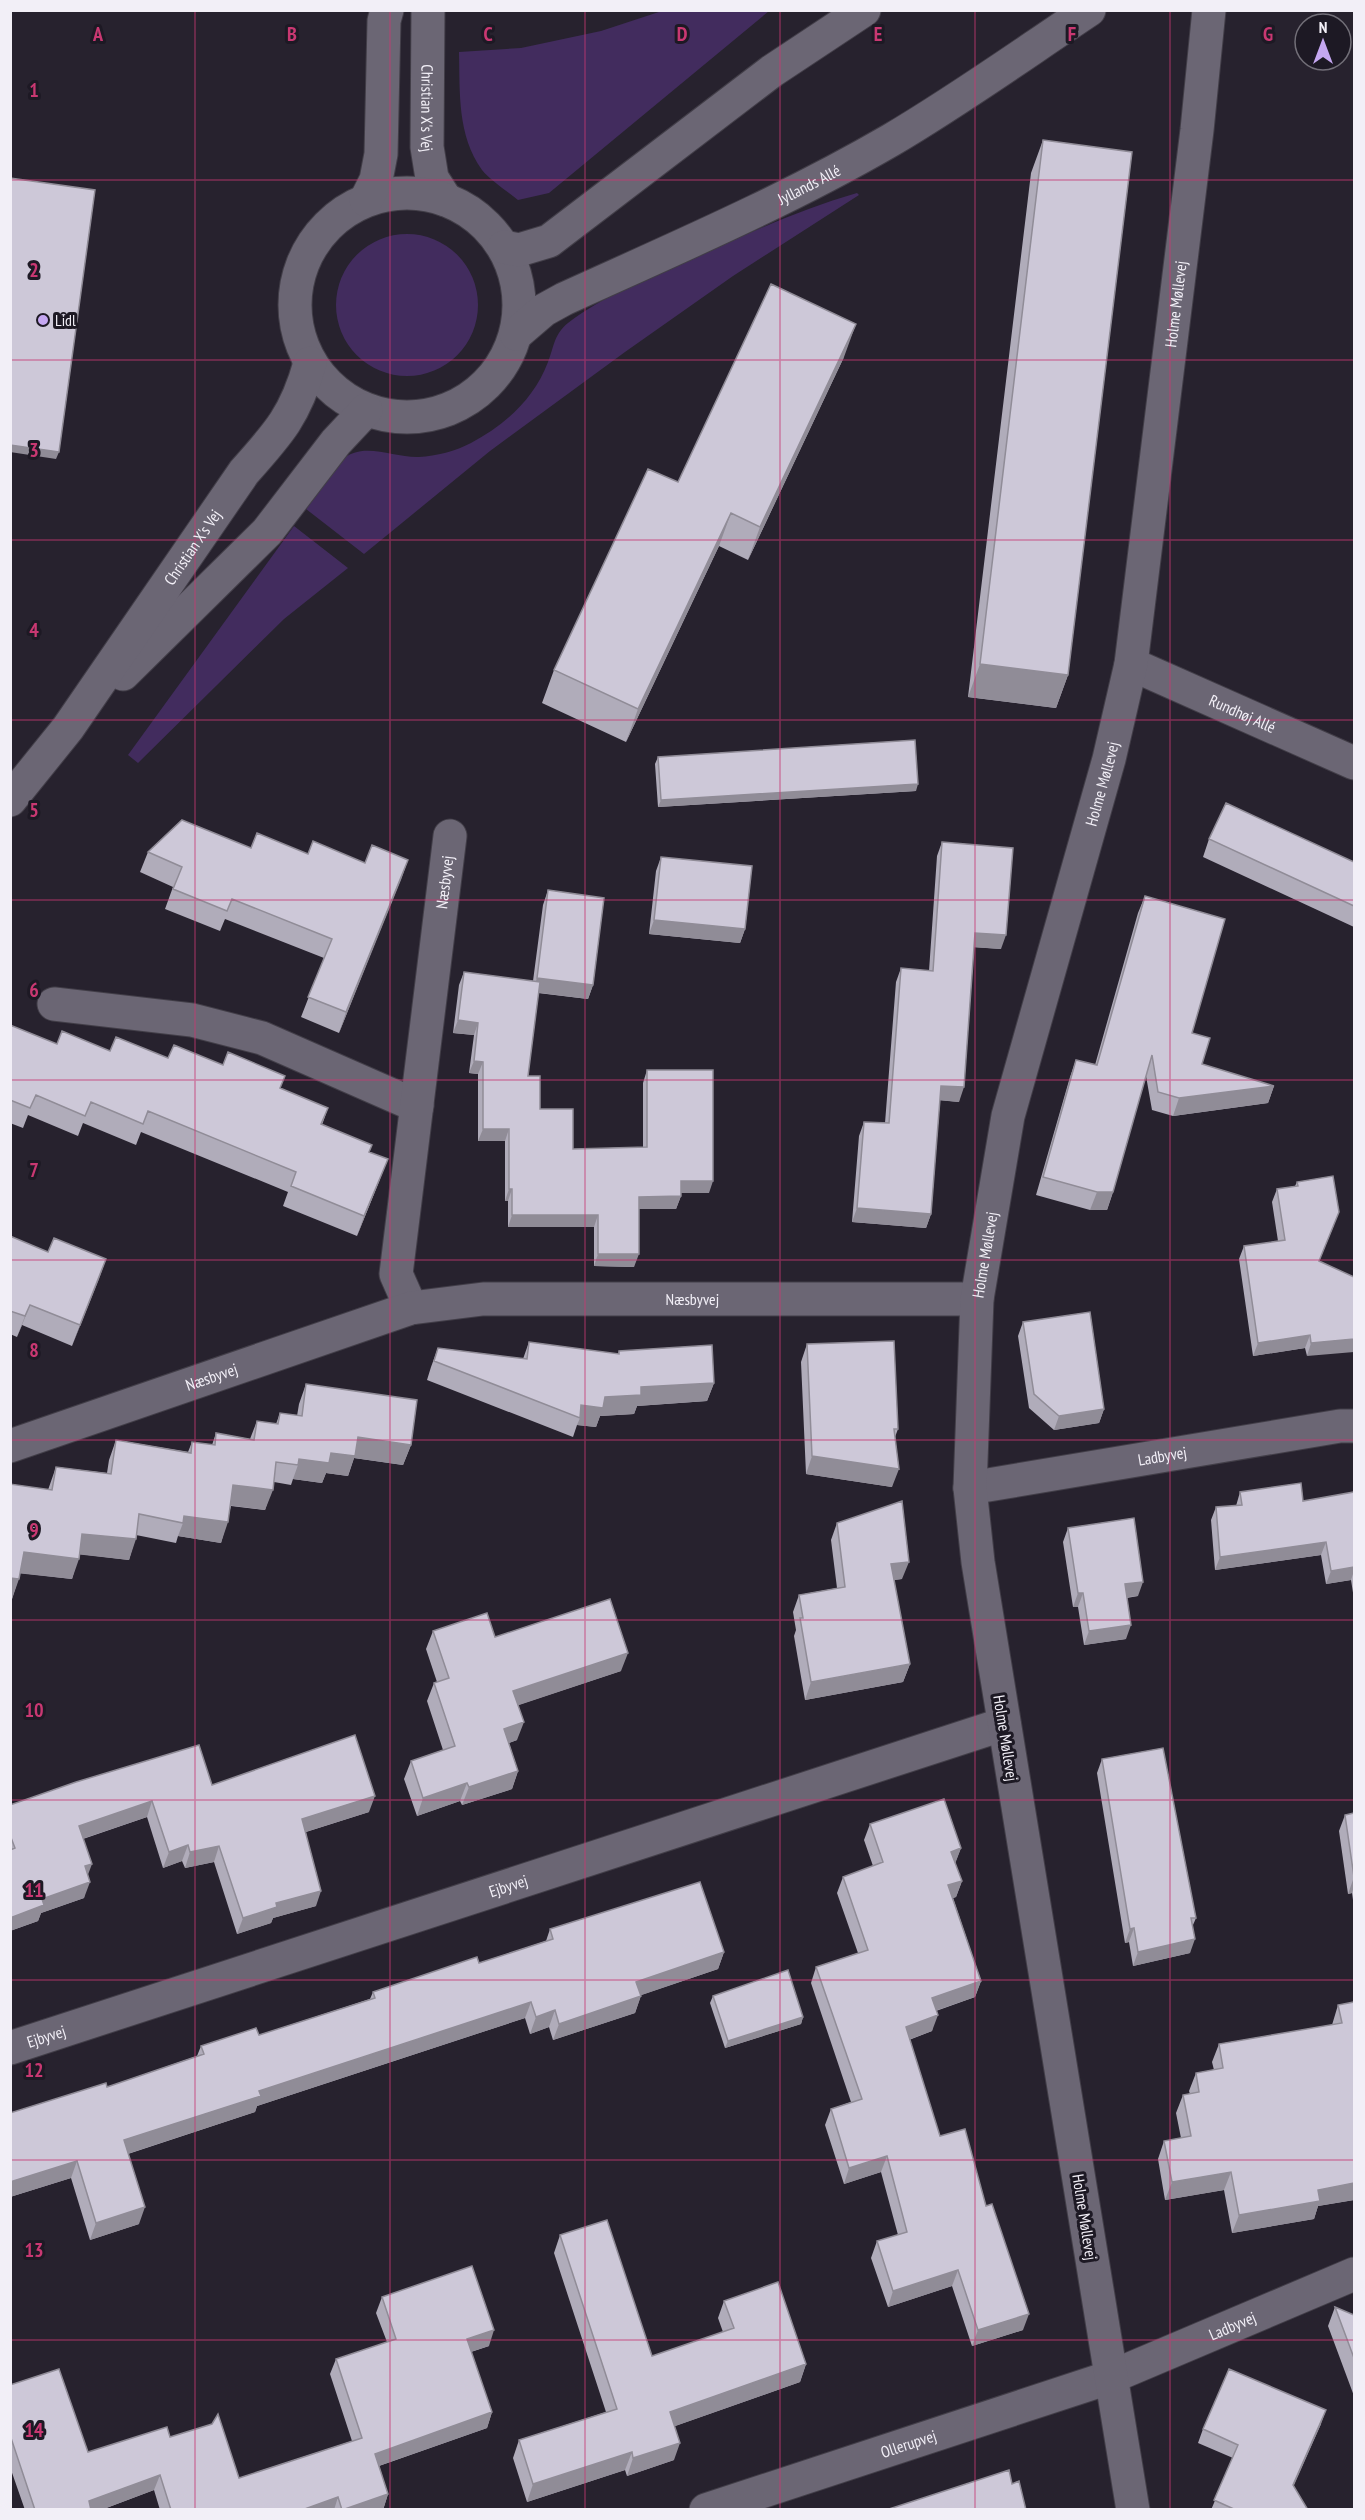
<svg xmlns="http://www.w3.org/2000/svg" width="1365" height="2520" font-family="'PT Sans Narrow',sans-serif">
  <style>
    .green { fill: #422c5e }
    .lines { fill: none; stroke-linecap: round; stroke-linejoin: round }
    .minor-casing { stroke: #423e48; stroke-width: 35 }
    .minor { stroke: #6b6674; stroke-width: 33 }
    .wall { fill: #b0acba }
    .shaded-wall { fill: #908c97 }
    .building { fill: #cdc8d8; stroke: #908c97; stroke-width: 1.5 }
    .grid { fill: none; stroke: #c93872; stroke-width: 1.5; stroke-opacity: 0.55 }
    .poi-dot { fill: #c5a7f1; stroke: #1d1924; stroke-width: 2 }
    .labels { text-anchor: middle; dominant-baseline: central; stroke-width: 6; stroke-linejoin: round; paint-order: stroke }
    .street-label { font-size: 16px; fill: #f2eff7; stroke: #1d1924 }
    .poi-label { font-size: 16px; fill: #f2eff7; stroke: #1d1924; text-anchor: start }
    .grid-label { font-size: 20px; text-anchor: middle; font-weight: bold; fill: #c93872; stroke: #1d1924; stroke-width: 6; stroke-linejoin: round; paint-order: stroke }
  </style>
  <rect width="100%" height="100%" fill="#27222e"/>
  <path class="green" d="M665,10L769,11L549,193L518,200C507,191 491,181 482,170C457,135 460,92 459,52L521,48L601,31Z
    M857,193L859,195L733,276L625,352L490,451L364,554L306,509C317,493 327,475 341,461C362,440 393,458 419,457C436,456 456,451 471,443C505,425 534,399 548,362C554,347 554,334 568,323C603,296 649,278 689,260C745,235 798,210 857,193Z
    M336 305a71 71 0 1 1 142 0a71 71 0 1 1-142 0Z
    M294,526L348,568L284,619L138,763L128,755Z"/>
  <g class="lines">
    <defs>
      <g id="minor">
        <path id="s1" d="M428,10L427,147L432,178L446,200"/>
        <circle cx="407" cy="305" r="112"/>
        <path d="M366,200L376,180L381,154L384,21L387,10"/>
        <path d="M504,247L519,250L549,241L772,71L864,10"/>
        <path id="s2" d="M516,334L544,310L564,299C674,249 786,201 891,140C959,100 1023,54 1089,10"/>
        <path id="s3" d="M1131,664L1354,763"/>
        <path d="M123,674L267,532L336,442L366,410"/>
        <path id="s4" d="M10,800L68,728L244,472C279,433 296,414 310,363"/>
        <path d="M54,1004L192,1020L262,1038L417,1106"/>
        <path id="s5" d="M411,1308L396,1274L450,836"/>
        <path id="s6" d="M10,1446L411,1308L483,1299H977"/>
        <path id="s7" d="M970,1488L1340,1426H1354"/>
        <path id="s8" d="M10,2048L1004,1724"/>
        <path id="s9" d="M706,2510L1111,2377L1354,2274"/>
        <path id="s10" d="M1133,2510L978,1562L970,1488L977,1299L1008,1116L1109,759L1131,664L1197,130L1209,10"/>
      </g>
    </defs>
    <use href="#minor" class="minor-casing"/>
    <use href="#minor" class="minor"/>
  </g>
  <path class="wall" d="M1043,140L1068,675L1056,708L968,697L1031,173Z
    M844,357L748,560L719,546L626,742L542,703L554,670L678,482Z
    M658,757L916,791L658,807L655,764Z
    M1209,839L1354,862V927L1203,857Z
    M942,842L1001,949L974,947L959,1102L940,1100L931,1214L926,1228L852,1222L859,1136L864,1122L885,1123L896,982L901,968L929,971L937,856Z
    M251,848L308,854L365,863L408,860L339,1033L301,1017L324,958L225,919L220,931L165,909L173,887L140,872L148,852Z
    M661,857L745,929L740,943L649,934L656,871Z
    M548,890L593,985L588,999L538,993L528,1076L540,1109L573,1149L643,1147V1083L647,1070L709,1193H681V1196L676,1209H639L634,1267L594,1266V1227H508V1201H505V1141H478V1074L469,1073L474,1035L453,1033L459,985L464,972L533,981L543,905Z
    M1145,896L1202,1064L1274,1086L1268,1103L1173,1116L1152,1110L1146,1076L1113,1192L1107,1210H1090L1036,1195L1070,1077L1076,1060L1095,1065L1138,913Z
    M10,1025L57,1044L168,1058L280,1088L328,1108L322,1125L369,1152L380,1179L357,1236L283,1206L288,1192L141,1132L136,1145L83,1123L78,1136L28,1115L23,1128L10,1123Z
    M1297,1182L1334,1225L1319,1261L1354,1277L1307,1356L1305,1348L1253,1356L1239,1259L1244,1246L1278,1241L1272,1202L1277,1189L1295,1186Z
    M10,1236L48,1252L106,1259L72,1346L22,1325L17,1337L10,1334Z
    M1023,1322L1104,1409L1099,1423L1054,1430L1029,1408L1018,1336Z
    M529,1342L618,1354L619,1351L714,1383L707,1401L637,1406L634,1414L600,1416L596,1427L577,1425L573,1437L427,1380L431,1367L438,1348L523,1359Z
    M807,1344L898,1429L895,1437L892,1487L806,1474L801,1362Z
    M306,1384L411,1445L403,1465L354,1458L348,1476L326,1473L322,1483L293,1479L291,1485L274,1482L265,1510L231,1506L221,1543L178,1536L176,1543L136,1535L129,1560L79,1554L72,1579L20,1573L12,1599H10V1484L48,1490L56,1467L107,1473L109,1460L116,1440L188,1452L192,1442L212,1445L216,1433L250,1439L257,1421L276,1424L280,1413L297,1416L299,1404Z
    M1240,1492L1303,1501L1354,1492V1599L1351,1580L1326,1584L1321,1555L1215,1570L1211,1520L1216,1507L1236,1506Z
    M837,1523L902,1579L894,1580L910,1664L903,1682L805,1700L794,1636L796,1630L793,1612L799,1595L837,1588L831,1540Z
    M1068,1528L1138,1596L1127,1598L1126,1639L1084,1645L1078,1607H1073L1063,1542Z
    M433,1631L495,1637L621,1671L518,1705L517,1740L509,1743L518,1771L512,1789L462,1805L460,1801L417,1816L404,1779L411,1761L443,1750L427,1701L434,1683L437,1682L426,1649Z
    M1102,1759L1196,1918L1193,1925L1190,1953L1133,1966L1129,1942L1125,1943L1097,1773Z
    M212,1785L369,1812L306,1832L316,1906L273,1918L271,1923L237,1934L214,1862L185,1868L182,1861L163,1868L147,1817L83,1839L88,1875L84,1898L41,1913L38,1921L10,1931V1805Z
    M1354,1813V1907L1352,1893L1348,1894L1339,1831L1345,1815Z
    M870,1824L961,1848L955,1863L962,1881L956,1897L953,1898L981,1981L975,1997L936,2011L932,2031L909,2040L940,2136L986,2206L1023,2330L972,2346L952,2286L888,2307L871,2258L877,2241L898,2235L881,2172L844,2184L825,2125L831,2109L851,2102L811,1983L816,1967L858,1953L837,1893L843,1877L873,1866L864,1840Z
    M550,1929L724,1952L718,1969L641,1995L635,2013L553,2040L549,2027L530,2034L525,2018L257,2106L255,2112L128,2154L139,2224L90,2240L71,2178L10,2197L107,2087L197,2056L201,2046L259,2035L370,1999L373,1992L479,1963L546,1941Z
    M713,1996L803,2017L801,2024L725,2048L710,2003Z
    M1354,2002V2200L1318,2206L1314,2219L1232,2233L1224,2190L1165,2200L1158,2159L1164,2141L1181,2138L1176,2113L1183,2095L1190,2094L1189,2091L1196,2073L1214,2070L1212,2062L1219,2044L1332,2025L1338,2005Z
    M560,2235L652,2356L723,2332L718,2318L724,2301L806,2364L800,2382L675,2426L674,2460L627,2476L625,2470L527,2502L513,2458L519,2440L606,2412L554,2253Z
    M382,2297L489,2346L471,2352L492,2412L487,2428L379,2466L388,2494L383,2510H160L154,2490L101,2510H25L10,2467V2385L88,2452L170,2437L239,2478L352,2441L330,2374L336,2359L387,2342L376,2313Z
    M1335,2307L1354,2315V2396L1328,2326Z
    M1321,2424L1293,2486L1308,2510H1211L1233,2458L1198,2443L1203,2429Z"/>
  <path class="shaded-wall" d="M856,324L844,357L748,560L760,527Z
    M10,445L59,452L56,459L10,452Z
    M731,513L719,546L626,742L638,709Z
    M980,664L1068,675L1056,708L968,697Z
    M918,784L916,791L658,807L661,800Z
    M408,860L401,880L339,1033L346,1012Z
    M654,920L745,929L740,943L649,934Z
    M975,933L1006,935L1001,949L970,947Z
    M537,978L593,985L588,999L532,992Z
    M458,1020L478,1023L474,1035L453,1033Z
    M474,1061L483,1062L478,1074L469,1073Z
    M941,1086L964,1087L959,1102L936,1100Z
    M1274,1086L1268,1103L1173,1116L1179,1098Z
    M483,1129H509L505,1141H478Z
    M388,1159L380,1179L357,1236L364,1216Z
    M681,1181H713L709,1193H676Z
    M509,1189H512L508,1201H505Z
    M1097,1192H1113L1107,1210H1090Z
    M681,1196L676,1209H634L639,1197Z
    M857,1208L931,1214L926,1228L852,1222Z
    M512,1215H598L594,1227H508Z
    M598,1254H639L634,1267L594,1266Z
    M106,1259L99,1279L72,1346L80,1325Z
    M30,1305L22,1325L17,1337L25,1316Z
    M1310,1335L1305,1348L1253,1356L1258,1343Z
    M1354,1339V1352L1307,1356L1311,1343Z
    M714,1383L707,1401L637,1406L634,1414L600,1416L596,1427L577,1425L580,1418L581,1405L605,1397L641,1387Z
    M1104,1409L1099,1423L1054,1430L1059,1416Z
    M358,1437L411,1445L403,1465L354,1458L348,1476L326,1473L322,1483L293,1479L298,1465L299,1459L331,1453Z
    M812,1456L899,1469L892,1487L806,1474Z
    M233,1485L273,1490L265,1510L226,1505Z
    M184,1516L228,1522L221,1543L178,1536L183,1523Z
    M82,1534L136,1539L129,1560L75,1554Z
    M1326,1542L1321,1555L1215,1570L1220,1557Z
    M24,1552L79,1559L72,1579L16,1573Z
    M909,1562L902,1579L885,1581L891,1564Z
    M1354,1567V1571L1351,1580L1326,1584L1331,1571Z
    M10,1578L19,1579L12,1599H10Z
    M1143,1582L1138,1596L1120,1598L1125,1584Z
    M1078,1593H1083L1078,1607H1073Z
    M1131,1625L1126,1639L1084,1645L1089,1631Z
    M628,1653L621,1671L507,1709L513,1691Z
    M910,1664L903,1682L805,1700L811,1682Z
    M524,1722L517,1740L498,1747L504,1729Z
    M518,1771L512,1789L462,1805L469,1787Z
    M467,1783L460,1801L417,1816L423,1798Z
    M375,1796L369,1812L296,1835L302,1819Z
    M152,1801L147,1817L73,1842L79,1826Z
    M188,1845L182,1861L163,1868L169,1852Z
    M219,1846L214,1862L185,1868L190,1852Z
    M961,1848L955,1864L951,1852Z
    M92,1864L86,1880L85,1866Z
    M1354,1877V1886L1352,1893L1348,1894Z
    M962,1881L956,1897L942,1901L948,1885Z
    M90,1882L84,1898L41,1913L38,1921L10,1931V1918L42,1899Z
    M321,1891L316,1906L273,1918L271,1923L237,1934L243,1918L276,1903Z
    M1134,1928L1129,1942L1125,1943L1130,1929Z
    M1195,1939L1190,1953L1133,1966L1138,1952Z
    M724,1952L718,1969L630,1999L636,1982Z
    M981,1981L975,1997L926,2014L932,1998Z
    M641,1996L635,2013L553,2040L559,2024Z
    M531,2002L525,2018L257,2106L255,2112L118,2157L124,2140L259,2091Z
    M555,2010L549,2027L530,2034L536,2017Z
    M938,2015L932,2031L900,2043L906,2027Z
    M803,2017L801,2024L725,2048L728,2041Z
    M887,2156L881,2172L844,2184L849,2168Z
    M77,2161L71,2178L10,2197V2182Z
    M1231,2172L1224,2190L1165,2200L1172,2182Z
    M1354,2183V2200L1318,2206L1314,2219L1232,2233L1239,2215L1318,2190Z
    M145,2207L139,2224L90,2240L96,2223Z
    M958,2270L952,2286L888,2307L893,2291Z
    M1029,2314L1023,2330L972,2346L978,2330Z
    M494,2330L489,2346L461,2355L467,2339Z
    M806,2364L800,2382L664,2430L670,2412Z
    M1326,2410L1321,2424L1288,2499L1293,2485Z
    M492,2412L487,2428L370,2469L375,2454Z
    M680,2443L674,2460L627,2476L633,2458Z
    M632,2452L625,2470L527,2502L533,2484Z
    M160,2475L154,2490L101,2510H85L89,2501Z
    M388,2494L383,2510H342Z
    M338,2497L334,2510H302Z"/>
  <path class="building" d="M1043,140L1132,152L1068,675L980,664Z
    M10,178L95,190L59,452L10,445Z
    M771,284L856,324L760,527L731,513L638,709L554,670L648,469L678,482Z
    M915,740L918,784L661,800L658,757Z
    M1226,803L1354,862V906L1209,839Z
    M182,820L251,848L257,833L308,854L313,841L365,863L372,845L408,860L346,1012L308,997L332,939L232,899L227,911L173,889L182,867L148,852Z
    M942,842L1013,848L1006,935L975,933L964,1087L941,1086L931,1214L857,1208L864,1122L889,1123L901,968L933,971Z
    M661,857L752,866L745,929L654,920Z
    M548,890L604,898L593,985L537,978Z
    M1145,896L1225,919L1192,1033L1210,1038L1202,1064L1274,1086L1179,1098L1158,1092L1152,1055L1113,1192H1097L1043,1177L1076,1060L1097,1065Z
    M464,972L540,982L528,1076H540V1109H573V1149L647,1147V1070H713V1181H681V1196L639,1197V1254H598V1215H512V1189H509V1129H483V1062L474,1061L478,1023L458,1020Z
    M10,1025L57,1044L62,1031L110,1051L116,1037L168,1058L174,1045L223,1065L228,1052L285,1076L280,1088L328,1108L321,1124L372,1145L369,1152L388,1159L364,1216L291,1186L296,1172L148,1111L143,1124L91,1102L85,1116L36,1095L30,1108L10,1100Z
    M1333,1176L1339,1212L1319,1261L1354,1277V1339L1311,1343L1310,1335L1258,1343L1244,1246L1285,1240L1277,1189L1298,1186L1297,1182Z
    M10,1236L48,1252L54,1238L106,1259L80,1325L30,1305L25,1316L10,1311Z
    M1090,1312L1104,1409L1059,1416L1034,1394L1023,1322Z
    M894,1341L898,1429H894L899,1469L812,1456L807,1344Z
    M529,1342L619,1354V1351L712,1345L714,1383L641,1387V1395L605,1397L603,1408L581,1405L580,1418L434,1361L438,1348L527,1359Z
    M306,1384L417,1400L411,1445L358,1437L355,1456L331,1453L329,1463L299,1459L298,1465L276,1462L273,1490L233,1485L228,1522L184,1516L183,1523L139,1514L136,1539L82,1534L79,1559L24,1552L19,1579L10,1578V1484L52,1490L56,1467L111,1474L116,1440L191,1453L192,1442L215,1445L216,1433L254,1440L257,1421L278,1424L280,1413L302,1416Z
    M1301,1483L1303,1501L1354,1492V1567L1331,1571L1326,1542L1220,1557L1216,1507L1242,1505L1240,1492Z
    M902,1501L909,1562L891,1564L910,1664L811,1682L800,1618H803L799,1595L845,1587L837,1523Z
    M1134,1518L1143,1582L1125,1584L1131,1625L1089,1631L1083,1593H1078L1068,1528Z
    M610,1599L628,1653L513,1691L524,1722L504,1729L518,1771L469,1787L467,1783L423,1798L411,1761L455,1746L434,1683L449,1678L433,1631L487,1613L495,1637Z
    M355,1735L375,1796L302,1819L321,1891L276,1903L277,1907L243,1918L219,1846L190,1852L188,1845L169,1852L152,1801L79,1826L92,1864L85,1866L90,1882L42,1899L44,1905L10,1918V1850L15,1848L10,1835V1805L76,1782L199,1745L212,1785Z
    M1163,1748L1196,1918H1191L1195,1939L1138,1952L1134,1928L1130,1929L1102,1759Z
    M944,1799L961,1848L951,1852L962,1881L948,1885L981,1981L932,1998L938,2015L906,2027L940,2136L965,2129L986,2206L992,2204L1029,2314L978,2330L958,2270L893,2291L877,2241L907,2232L887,2156L849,2168L831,2109L862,2099L816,1967L868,1950L843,1877L883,1862L870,1824Z
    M1354,1813V1877L1345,1815Z
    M700,1882L724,1952L636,1982L641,1996L559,2024L555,2010L536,2017L531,2002L259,2091L261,2096L124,2140L145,2207L96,2223L77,2161L10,2182V2113L106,2083L107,2087L204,2054L201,2046L256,2028L259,2035L375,1998L373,1992L477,1957L479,1963L553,1939L550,1929Z
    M788,1970L803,2017L728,2041L713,1996Z
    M1354,2002V2183L1318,2190L1320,2201L1239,2215L1231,2172L1172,2182L1164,2141L1191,2136L1183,2095L1199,2092L1196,2073L1223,2068L1219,2044L1342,2023L1338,2005Z
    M607,2220L652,2356L734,2328L724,2301L778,2282L806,2364L670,2412L680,2443L633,2458L632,2452L533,2484L519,2440L617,2409L560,2235Z
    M472,2266L494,2330L467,2339L492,2412L375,2454L388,2494L342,2510L338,2497L302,2510H171L160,2475L89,2501L91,2510H35L10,2435V2385L59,2369L88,2452L167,2427L170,2437L212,2424L218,2414L239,2478L362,2438L336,2359L396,2339L382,2297Z
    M1335,2307L1354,2315V2358Z
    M1229,2369L1326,2410L1293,2485L1308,2510H1236L1214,2500L1238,2445L1203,2429Z
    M1009,2470L1012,2484L1019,2481L1026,2510H886Z"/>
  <path class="grid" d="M195,10V2510M390,10V2510M585,10V2510M780,10V2510M975,10V2510M1170,10V2510M10,180H1354M10,360H1354M10,540H1354M10,720H1354M10,900H1354M10,1080H1354M10,1260H1354M10,1440H1354M10,1620H1354M10,1800H1354M10,1980H1354M10,2160H1354M10,2340H1354"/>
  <circle class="poi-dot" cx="43" cy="320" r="6"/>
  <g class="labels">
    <g class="street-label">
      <text stroke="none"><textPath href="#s1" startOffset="98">Christian X's Vej</textPath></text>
      <text stroke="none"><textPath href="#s2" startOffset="330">Jyllands Allé</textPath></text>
      <text stroke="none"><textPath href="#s10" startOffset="2241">Holme Møllevej</textPath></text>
      <text stroke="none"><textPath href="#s4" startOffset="312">Christian X's Vej</textPath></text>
      <text stroke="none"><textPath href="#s3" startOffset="122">Rundhøj Allé</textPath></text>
      <text stroke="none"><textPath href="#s10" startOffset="1755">Holme Møllevej</textPath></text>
      <text stroke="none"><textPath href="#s5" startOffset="432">Næsbyvej</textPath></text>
      <text stroke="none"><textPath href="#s10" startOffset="1269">Holme Møllevej</textPath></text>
      <text stroke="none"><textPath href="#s6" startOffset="706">Næsbyvej</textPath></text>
      <text stroke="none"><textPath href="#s6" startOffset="213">Næsbyvej</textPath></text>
      <text stroke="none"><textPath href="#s7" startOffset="195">Ladbyvej</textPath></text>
      <text transform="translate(1006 1738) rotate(81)">Holme Møllevej</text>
      <text stroke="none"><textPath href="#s8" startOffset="524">Ejbyvej</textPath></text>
      <text stroke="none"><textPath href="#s8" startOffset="38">Ejbyvej</textPath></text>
      <text transform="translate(1085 2217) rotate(81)">Holme Møllevej</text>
      <text stroke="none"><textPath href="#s9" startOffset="558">Ladbyvej</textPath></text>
      <text stroke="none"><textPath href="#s9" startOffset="213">Ollerupvej</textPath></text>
    </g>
    <g class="poi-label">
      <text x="55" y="320">Lidl</text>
    </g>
  </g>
  <g class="grid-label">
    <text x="98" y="41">A</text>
    <text x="292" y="41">B</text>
    <text x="488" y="41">C</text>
    <text x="682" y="41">D</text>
    <text x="878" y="41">E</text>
    <text x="1072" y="41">F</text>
    <text x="1268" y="41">G</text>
    <text x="34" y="97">1</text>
    <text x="34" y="277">2</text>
    <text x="34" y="457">3</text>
    <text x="34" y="637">4</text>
    <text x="34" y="817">5</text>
    <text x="34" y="997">6</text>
    <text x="34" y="1177">7</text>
    <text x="34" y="1357">8</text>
    <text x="34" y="1537">9</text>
    <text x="34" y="1717">10</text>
    <text x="34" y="1897">11</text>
    <text x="34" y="2077">12</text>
    <text x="34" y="2257">13</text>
    <text x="34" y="2437">14</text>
  </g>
  <rect width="1365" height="2520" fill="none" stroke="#f2eff7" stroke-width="24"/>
  <g transform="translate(1323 42)"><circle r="28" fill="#1d1924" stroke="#726f78" stroke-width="1.5"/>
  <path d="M0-4.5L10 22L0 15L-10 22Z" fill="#c5a7f1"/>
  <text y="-9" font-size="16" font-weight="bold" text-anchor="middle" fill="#f2eff7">N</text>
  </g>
</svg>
